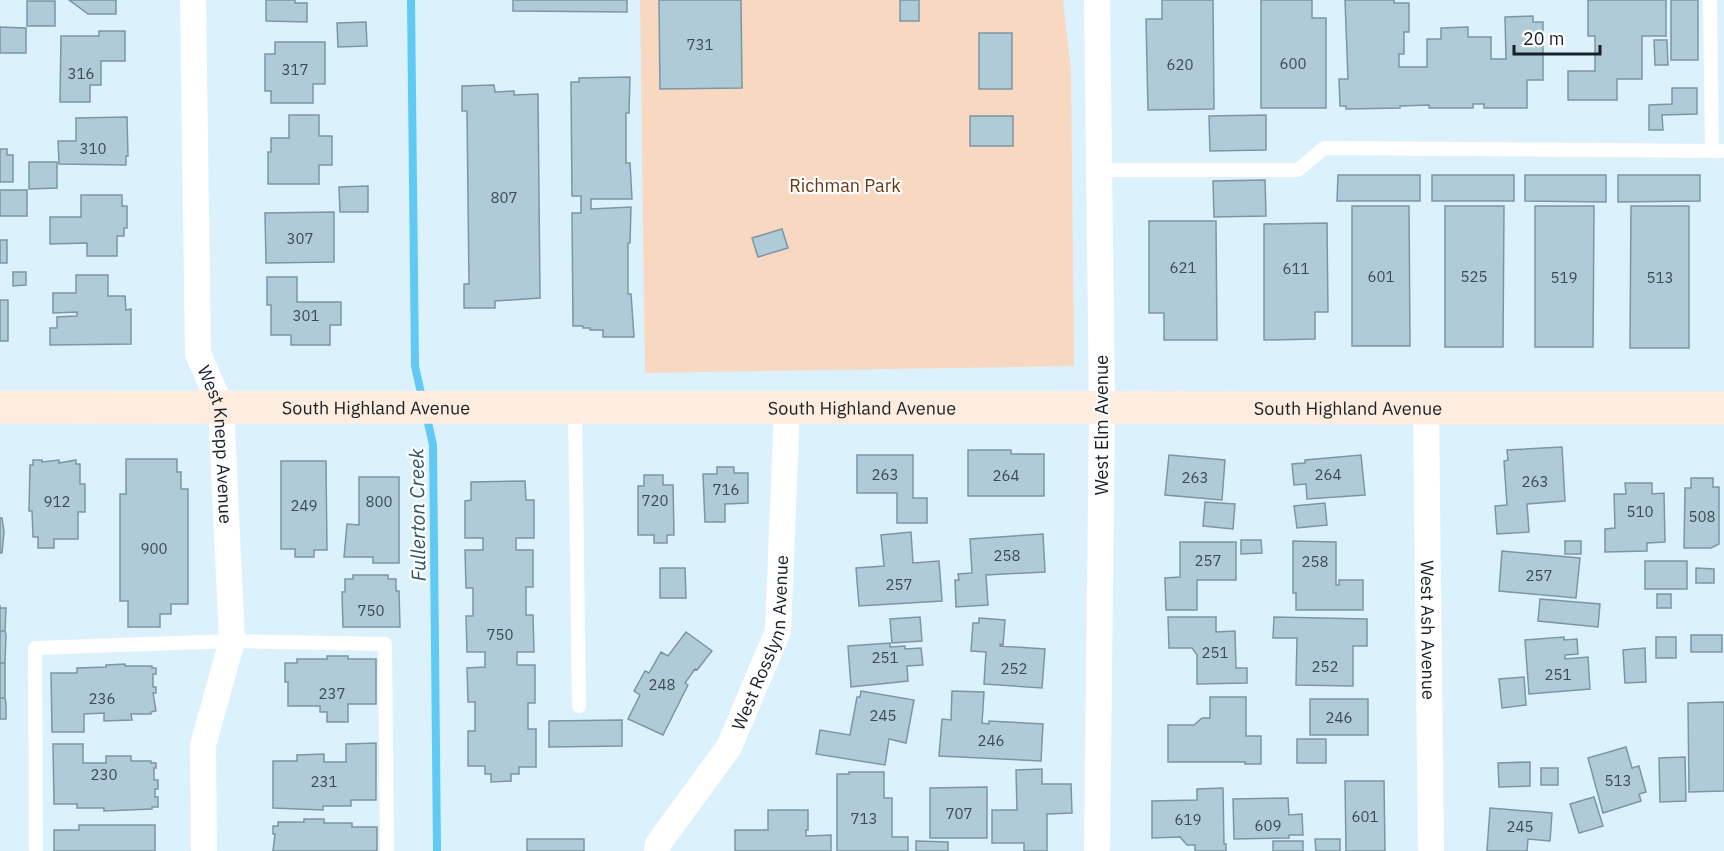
<svg xmlns="http://www.w3.org/2000/svg" width="1724" height="851" font-family="'IBM Plex Sans',sans-serif">
  <style>
    .green { fill: #f9d8c1 }
    .lines { fill: none; stroke-linecap: round; stroke-linejoin: round }
    .stream { stroke: #61caf4; stroke-width: 8 }
    .building { fill: #afcbd8; stroke: #7c96a2; stroke-width: 1.5 }
    .lane { stroke: #fff; stroke-width: 14 }
    .street { stroke: #fff; stroke-width: 26 }
    .secondary { stroke: #feecdf; stroke-width: 33 }
    .labels { text-anchor: middle; dominant-baseline: central; stroke-width: 4.5; stroke-linejoin: round; paint-order: stroke }
    .number-label { font-size: 15px; fill: #3c4b52 }
    .park-label { font-size: 18px; fill: #67370d; stroke: #fff }
    .street-label { font-size: 18px; fill: #162025; stroke: #fff }
    .water-label { font-size: 20px; font-style: italic; fill: #285567; stroke: #fff }
  </style>
  <rect width="100%" height="100%" fill="#dbf2fc"/>
  <path class="green" d="M640,0H1063L1071,70L1074,366L645,373Z"/>
  <g class="lines">
    <path class="stream" d="M411,0L415,366L423,402
      M426,414L433,445L437,851"/>
  </g>
  <path class="building" d="M69,0H116V14H88Z
    M266,0H295V3H307V22L266,21Z
    M513,0H627V12L513,11Z
    M659,0H741L742,88L660,89Z
    M900,0H919V21H900Z
    M1162,0H1213L1214,109L1148,110L1146,19H1162Z
    M1261,0H1312V18H1326V108H1261Z
    M1345,0H1394V3H1409V32H1404V54H1399V67H1427V39H1441V28L1468,27V37H1491V59H1506L1505,17L1533,16V22H1543V80H1527V108H1484V104H1473V108H1429V105L1400,106V108L1346,109V106H1340L1339,79H1348Z
    M1588,0H1666V36H1642V79H1617V100H1568V71H1595V36H1588Z
    M1671,0H1698V60H1671Z
    M27,1H55V26H27Z
    M366,22L367,46L338,47L337,23Z
    M0,27L26,28V53H0Z
    M99,31H125V61H101V85H90V102H60L61,36H99Z
    M979,33H1012V89H979Z
    M1654,40H1667L1668,65H1655Z
    M275,42H325V84H313V103H271V91H265V54H275Z
    M630,77L629,113H626V163H630L632,199H591V209L631,207L630,243H628V294H631L634,337H603V330H590V328H583V326H573L572,213H581V196H572L571,82H579V78Z
    M494,85L495,92L514,91V95L538,94L540,298L495,301V308H464V284H469L467,111H462V86Z
    M1672,88H1697V114L1662,115L1663,130H1649V105L1672,104Z
    M289,115H319V136H332V165H319V184H268V152H271V138H289Z
    M1266,115V150L1210,151L1209,116Z
    M970,116H1013V146H970Z
    M127,117L128,156H126V165L59,164L58,141H76V118Z
    M0,149H7V155H13V182H0Z
    M29,162H57V188L29,189Z
    M1338,175H1420V201H1337Z
    M1432,175H1514V201H1432Z
    M1525,175H1606V202L1525,201Z
    M1618,175H1700V201L1618,202Z
    M1265,180L1266,216L1214,217L1213,181Z
    M368,186V212H340L339,187Z
    M0,190H27V216H0Z
    M81,195H122V206H127V228H124V236H117V256H87V243L50,244V217H81Z
    M1352,206H1409L1410,346H1352Z
    M1445,206H1504L1503,347H1445Z
    M1535,206H1594L1593,347H1535Z
    M1631,206H1689V348H1630Z
    M334,212V262L266,263L265,213Z
    M1149,221H1216L1217,340H1164V313H1149Z
    M1327,223L1328,312H1315V339L1264,340V224Z
    M782,229L788,248L758,257L752,238Z
    M0,240H7V263H0Z
    M13,272H26V285L13,286Z
    M76,275H108V296H125L126,310L131,309V344L50,345V328H57V317L77,316V312L53,313V293H76Z
    M267,277H297V302H341V325H330V345H291V335H271V305H267Z
    M0,300H8V341H0Z
    M1562,447L1565,501L1527,504L1529,532L1497,534L1495,506L1507,505L1504,461L1508,460L1507,450Z
    M968,450H1011V454H1044V496H968Z
    M857,455H913V498H927V523H897V493H857Z
    M1169,455L1225,460L1222,500L1165,495Z
    M1361,455L1365,495L1307,499L1306,484L1294,485L1292,464L1305,463V460Z
    M126,459H177V472H181V489H188V604H171V614H160V627H128V601H120V494H126Z
    M33,460H42V462L59,460V463L76,460V464H80V484H85V512H78V539H54V548H38V537H33L32,511H29L30,465H33Z
    M281,461H326L327,550H314V557H295V549H281Z
    M717,467H734V473H748V503L725,504V522H705L703,474H717Z
    M644,475H663V485H673L674,535H667V543H654V535H638V486H644Z
    M359,477H399V563H373V557H344L347,524L359,525Z
    M1691,478H1713V487H1719V544L1711,548H1684L1685,488H1691Z
    M525,481L526,500H534V538H516V550H533V587H526V615H533L534,652H517V665H535V703H528V729H536V767H519V774H511V781L491,782V774H485V766H468V731H475V702H468L467,668L485,667V652H467L466,616H473V588H466L465,550H483V538H465V501L471,500V482Z
    M1625,483H1652V494L1664,493L1665,542L1647,543V551L1605,552V529L1615,528L1614,494H1626Z
    M1205,502L1235,504L1233,529L1203,526Z
    M1325,503L1327,525L1297,528L1294,506Z
    M0,518H2L4,532L2,553H0Z
    M911,532L913,563L939,561L942,601L859,606L856,568L884,566L881,535Z
    M1043,534L1045,572L986,575L988,605L956,607L955,580H959L958,574L972,573L970,539Z
    M1241,540H1261L1262,553L1241,554Z
    M1293,541L1336,542V585H1339V580H1363V610H1296V593H1293Z
    M1565,541H1581V554H1565Z
    M1180,542H1236V580H1197V610H1166L1165,578L1180,577Z
    M1502,551L1580,558L1576,598L1499,591Z
    M1645,561H1687V589H1645Z
    M660,568H685L686,598H660Z
    M1696,568L1714,569V583H1696Z
    M353,575H388V579H396V591H399L400,627H343L342,592H345V579H353Z
    M1657,594H1671V608H1657Z
    M1540,599L1600,604L1598,627L1538,621Z
    M0,605V608H6L5,631H0Z
    M920,617L922,641L892,643L890,619Z
    M1168,617H1216V632L1235,631L1236,668H1247V683L1197,684V655L1192,648H1169Z
    M1274,617L1367,619V646H1353V686L1296,685L1297,638H1273Z
    M979,618L1005,620L1003,645L1000,644V646L1045,649L1042,688L984,684L986,652L971,651L973,623H979Z
    M0,631H5L6,635L5,663H0Z
    M686,632L712,651L697,670L695,669L685,683L688,685L663,735L628,719L640,695L634,691L645,671L649,673L661,652L668,656Z
    M1691,635H1722V652H1691Z
    M1564,637V640L1577,639L1578,654L1565,655V659L1588,657L1590,689L1529,694L1525,640Z
    M1656,637H1676V658H1656Z
    M890,643V647L905,646V649L921,648L923,665L907,666L908,681L851,687L848,646Z
    M1645,648L1646,682L1625,683L1623,650Z
    M327,656H348V659H376V704H348V722H327V712H320V706H288V682H285V663H297V659H327Z
    M0,663H5V698H0Z
    M125,664V666H152V668H156V674H153V687H156V693H153L156,711L151,712V714H131L132,720L104,721V713L84,714V732H52L51,673H77V668L106,667V665Z
    M1524,677L1526,705L1502,708L1499,679Z
    M861,691L914,700L906,743L889,739L885,765L816,754L820,730L850,735L857,697H860Z
    M952,691L984,692L982,723L989,724V721L1043,724L1041,761L939,756L942,719L951,720Z
    M1210,697H1246V736H1261V764H1245V762H1168V725H1194L1202,718H1210Z
    M0,698H5L6,703V719H0Z
    M1310,699H1368V735H1310Z
    M1724,702V791L1689,792L1688,703Z
    M622,720V746L549,747V721Z
    M1297,739H1326V763H1297Z
    M376,743V800H351V806H323V810L273,808V761H297V755L324,754V762H346V744Z
    M53,744H83V763H106V756H131V761H151V763H156V768H154V780H158V789H155V797H158V807H152V809L104,811V808H77V804H54Z
    M1626,747L1632,768L1639,766L1646,792L1639,794L1641,801L1603,813L1588,758Z
    M1685,757L1686,801L1660,802L1659,758Z
    M1530,762V786L1499,787L1498,763Z
    M1541,768H1558V785H1541Z
    M1042,769V784H1071L1072,813L1047,814V851H1024V843H992V810H1017L1016,770Z
    M849,772H884V798H892V837H908V851H837V774H849Z
    M1345,781H1384L1385,851H1346Z
    M987,787V838H930V788Z
    M1223,788L1224,844H1226V851H1195V845H1187L1180,837L1152,838V801L1197,800V789Z
    M1594,797L1603,826L1579,833L1570,804Z
    M1288,798L1289,815L1302,814L1303,835H1289V838L1234,839L1233,799Z
    M1490,808L1552,813L1550,841L1528,839L1527,851H1487Z
    M768,810H808V830H806V836L831,835V851H735V830H768Z
    M304,819H324V823H352V827H377V851H273L275,834H273V826H278V822H304Z
    M79,825H155V851H54V830H79Z
    M527,839H584V851H527Z
    M1315,839H1340V851H1316Z
    M916,841L948,842V851H916Z
    M1273,841H1303V851H1273Z"/>
  <g class="lines">
    <path class="lane" d="M1710,0L1712,151
      M1098,170H1298L1324,148L1724,151
      M575,408L579,706
      M36,851L35,648L232,641L385,644L387,851"/>
    <g class="street">
      <path id="s1" d="M193,0L198,354L221,406L232,641L203,745L204,851"/>
      <path d="M1097,0L1102,408L1097,851"/>
      <path id="s2" d="M1426,408L1431,851"/>
      <path id="s3" d="M657,851L658,844L729,747L778,631L787,408"/>
    </g>
    <path class="secondary" id="s4" d="M0,407L1724,408"/>
  </g>
  <g class="labels">
    <g class="number-label">
      <text x="700" y="44">731</text>
      <text x="1293" y="63">600</text>
      <text x="1180" y="64">620</text>
      <text x="295" y="69">317</text>
      <text x="81" y="73">316</text>
      <text x="93" y="148">310</text>
      <text x="504" y="197">807</text>
      <text x="300" y="238">307</text>
      <text x="1183" y="267">621</text>
      <text x="1296" y="268">611</text>
      <text x="1381" y="276">601</text>
      <text x="1474" y="276">525</text>
      <text x="1564" y="277">519</text>
      <text x="1660" y="277">513</text>
      <text x="306" y="315">301</text>
      <text x="885" y="474">263</text>
      <text x="1328" y="474">264</text>
      <text x="1006" y="475">264</text>
      <text x="1195" y="477">263</text>
      <text x="1535" y="481">263</text>
      <text x="726" y="489">716</text>
      <text x="655" y="500">720</text>
      <text x="57" y="501">912</text>
      <text x="379" y="501">800</text>
      <text x="304" y="505">249</text>
      <text x="1640" y="511">510</text>
      <text x="1702" y="516">508</text>
      <text x="154" y="548">900</text>
      <text x="1007" y="555">258</text>
      <text x="1208" y="560">257</text>
      <text x="1315" y="561">258</text>
      <text x="1539" y="575">257</text>
      <text x="899" y="584">257</text>
      <text x="371" y="610">750</text>
      <text x="500" y="634">750</text>
      <text x="1215" y="652">251</text>
      <text x="885" y="657">251</text>
      <text x="1325" y="666">252</text>
      <text x="1014" y="668">252</text>
      <text x="1558" y="674">251</text>
      <text x="662" y="684">248</text>
      <text x="332" y="693">237</text>
      <text x="102" y="698">236</text>
      <text x="883" y="715">245</text>
      <text x="1339" y="717">246</text>
      <text x="991" y="740">246</text>
      <text x="104" y="774">230</text>
      <text x="1618" y="780">513</text>
      <text x="324" y="781">231</text>
      <text x="959" y="813">707</text>
      <text x="1365" y="816">601</text>
      <text x="864" y="818">713</text>
      <text x="1188" y="819">619</text>
      <text x="1268" y="825">609</text>
      <text x="1520" y="826">245</text>
    </g>
    <g class="park-label">
      <text x="845" y="185">Richman Park</text>
    </g>
    <g class="street-label">
      <text stroke="none"><textPath href="#s4" startOffset="376">South Highland Avenue</textPath></text>
      <text stroke="none"><textPath href="#s4" startOffset="862">South Highland Avenue</textPath></text>
      <text stroke="none"><textPath href="#s4" startOffset="1348">South Highland Avenue</textPath></text>
      <text transform="translate(1101 425) rotate(-90)">West Elm Avenue</text>
      <text stroke="none"><textPath href="#s1" startOffset="448">West Knepp Avenue</textPath></text>
      <text stroke="none"><textPath href="#s2" startOffset="222">West Ash Avenue</textPath></text>
      <text stroke="none"><textPath href="#s3" startOffset="238">West Rosslynn Avenue</textPath></text>
    </g>
    <g class="water-label">
      <text transform="translate(417 515) rotate(-91)">Fullerton Creek</text>
    </g>
  </g>
  <path d="M1514 45v9h86v-9" fill="none" stroke="#162025" stroke-width="3"/>
  <text x="1523" y="45" font-size="18" fill="#162025" stroke="#ffffff" stroke-width="4.5" paint-order="stroke">20 m</text>
</svg>
